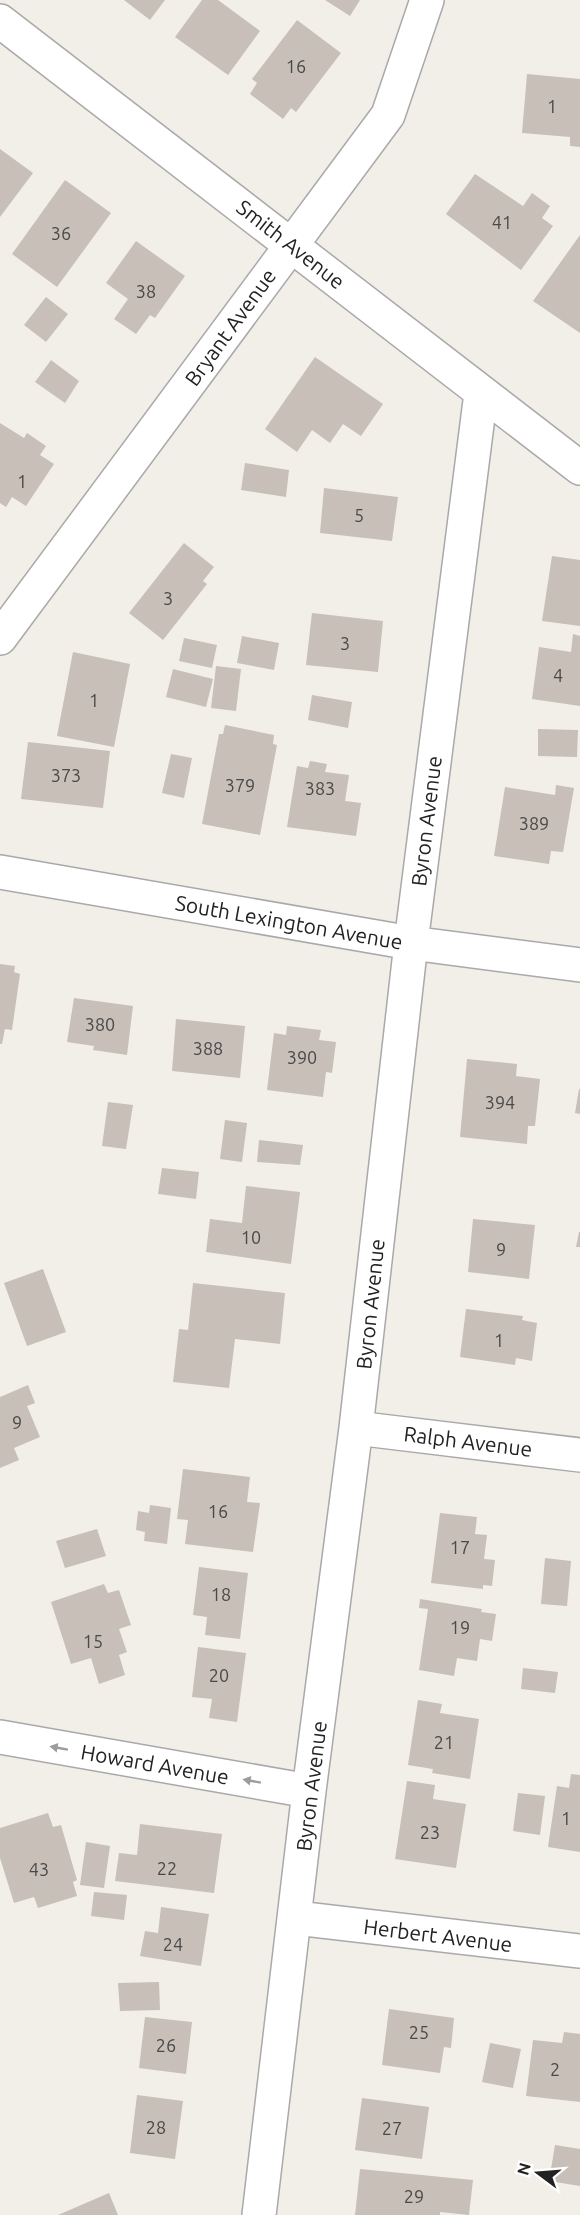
<svg xmlns="http://www.w3.org/2000/svg" width="580" height="2215" font-family="Ubuntu,sans-serif">
  <style>
    .building { fill: #c7bfb8 }
    .lines { fill: none; stroke-linecap: round; stroke-linejoin: round }
    .minor-casing { stroke: #a9a9a9; stroke-width: 36 }
    .tertiary-casing { stroke: #a9a9a9; stroke-width: 36 }
    .minor { stroke: #fff; stroke-width: 33 }
    .tertiary { stroke: #fff; stroke-width: 33 }
    .oneway { fill: #9c9c9c }
    .labels { text-anchor: middle; dominant-baseline: central; stroke-width: 4.5; stroke-linejoin: round; paint-order: stroke }
    .number-label { font-size: 18px; fill: #4b4948 }
    .street-label { font-size: 21px; fill: #222; stroke: #fff }
  </style>
  <rect width="100%" height="100%" fill="#f2efe9"/>
  <path class="building" d="M124,0H165L150,20Z
    M202,0H218L260,31L228,75L175,37Z
    M325,0H360L350,16Z
    M297,20L341,53L296,112L291,108L283,119L250,94L257,83L252,79Z
    M527,74L580,79V147L570,146V137L522,133Z
    M0,149L33,173L0,217Z
    M475,174L523,206L532,193L550,206L542,218L553,226L521,270L446,214Z
    M65,180L111,213L57,287L12,254Z
    M580,235V333L533,301Z
    M136,241L185,276L155,318L150,315L136,334L114,319L128,299L106,283Z
    M46,297L68,314L46,342L24,325Z
    M315,357L383,404L361,436L343,424L330,443L312,430L297,452L265,429Z
    M51,360L79,381L65,403L35,382Z
    M0,423L24,438L27,433L46,446L40,455L54,464L26,506L12,497L6,507L0,503Z
    M245,463L289,470L286,497L241,490Z
    M324,488L398,497L392,541L320,533Z
    M184,543L214,567L203,581L207,584L163,640L129,613Z
    M552,556L580,560V626L542,621Z
    M312,613L383,621L378,672L306,665Z
    M573,634L580,636V706L532,699L539,647L571,652Z
    M242,636L279,643L274,670L237,663Z
    M184,638L217,645L212,668L179,661Z
    M73,652L130,664L114,747L57,736Z
    M216,666L241,669L236,711L211,708Z
    M173,669L213,679L206,707L166,697Z
    M312,695L352,702L348,728L308,720Z
    M225,725L274,735L273,744L277,745L260,835L202,824L219,734H223Z
    M538,729L578,730L577,757L538,756Z
    M28,742L110,751L103,808L21,799Z
    M171,754L192,758L184,798L162,793Z
    M310,761L327,764L325,772L349,775L345,801L361,803L356,836L287,827L297,766L308,768Z
    M556,785L574,788L563,852L551,851L549,864L494,856L505,787L555,795Z
    M0,964L15,966L14,972L20,974L12,1030L5,1029L2,1044H0Z
    M74,998L133,1006L127,1055L93,1050L94,1046L67,1042Z
    M176,1019L245,1026L240,1078L172,1071Z
    M287,1026L321,1030L319,1040L336,1042L332,1073L326,1072L323,1097L267,1090L274,1033L286,1035Z
    M467,1059L517,1064L516,1076L540,1079L535,1126H528L527,1144L460,1137Z
    M579,1089H580V1114L575,1113Z
    M108,1102L133,1105L126,1149L102,1146Z
    M225,1120L247,1123L242,1162L220,1159Z
    M259,1140L303,1145L300,1165L257,1162Z
    M162,1168L199,1172L196,1199L158,1194Z
    M246,1186L300,1192L291,1264L206,1252L210,1219L242,1223Z
    M473,1219L535,1225L529,1279L468,1272Z
    M579,1232H580V1247H576Z
    M43,1269L66,1332L27,1346L4,1283Z
    M193,1283L285,1293L280,1344L235,1339L229,1388L173,1382L179,1329L188,1330Z
    M466,1309L523,1316L522,1320L537,1323L532,1361L516,1358L515,1365L460,1357Z
    M28,1385L35,1403L27,1406L40,1437L14,1448L19,1460L0,1468V1397Z
    M183,1469L250,1477L247,1502L260,1503L253,1552L185,1544L188,1520L177,1519Z
    M150,1505L171,1508L167,1544L144,1541L145,1532L136,1530L138,1511L149,1513Z
    M440,1513L477,1517L475,1534L487,1535L484,1559L495,1560L492,1586L483,1585V1589L431,1583Z
    M97,1529L106,1556L65,1568L56,1541Z
    M545,1558L571,1561L567,1606L541,1604Z
    M199,1567L248,1573L240,1639L205,1635L207,1617L193,1615Z
    M104,1584L108,1593L119,1590L131,1625L119,1629L127,1652L119,1655L125,1675L99,1684L91,1658L71,1664L51,1602Z
    M420,1599L482,1609L481,1612L496,1614L492,1641L480,1639L477,1661L457,1658L454,1676L419,1670L428,1609L419,1608Z
    M198,1647L246,1653L237,1722L209,1718L212,1699L192,1697Z
    M523,1668L558,1672L555,1693L521,1689Z
    M418,1700L442,1704L440,1713L479,1719L470,1779L432,1773L433,1769L408,1765Z
    M571,1774L580,1775V1852L548,1847L557,1786L569,1788Z
    M407,1781L435,1785L433,1799L466,1804L456,1868L395,1859Z
    M518,1793L545,1796L540,1835L513,1831Z
    M48,1813L53,1827L61,1825L77,1880L73,1882L77,1896L38,1908L34,1897L14,1903L0,1858V1828Z
    M140,1824L222,1834L214,1893L115,1881L119,1853L137,1855Z
    M86,1842L110,1846L104,1888L80,1885Z
    M94,1892L127,1895L124,1920L91,1916Z
    M161,1907L209,1914L201,1966L140,1956L145,1931L158,1933Z
    M159,1982L160,2010L120,2011L118,1983Z
    M389,2009L454,2018L451,2048L444,2047L440,2073L382,2065Z
    M145,2017L192,2022L186,2074L139,2068Z
    M564,2032L580,2034V2102L526,2096L533,2040L562,2043Z
    M490,2043L521,2049L513,2088L482,2082Z
    M137,2095L183,2101L175,2159L130,2153Z
    M362,2098L429,2107L422,2159L355,2150Z
    M555,2145L580,2149V2186L549,2181Z
    M360,2169L473,2180L469,2215L440,2212V2215H355Z
    M109,2193L118,2215H58Z"/>
  <g class="lines">
    <defs>
      <path id="minor" d="M0,21L580,468
        M0,872L411,943L580,965
        M356,1428L580,1455
        M0,1737L309,1791
        M296,1918L580,1951
        M259,2215L309,1791L356,1428L411,943L481,393"/>
      <path id="tertiary" d="M0,638L388,115L427,0"/>
    </defs>
    <use href="#minor" class="minor-casing"/>
    <use href="#tertiary" class="tertiary-casing"/>
    <use href="#minor" class="minor"/>
    <use href="#tertiary" class="tertiary"/>
  </g>
  <defs><path id="oneway-solid" d="M-6-.8H1V-3.2L6.5 0L1 3.2V.8H-6Z" transform="scale(1.5)"/></defs>
  <g class="oneway">
    <use href="#oneway-solid" transform="translate(59 1748) rotate(-170)"/>
    <use href="#oneway-solid" transform="translate(252 1781) rotate(-170)"/>
  </g>
  <g class="labels">
    <g class="number-label">
      <text x="296" y="66">16</text>
      <text x="552" y="106">1</text>
      <text x="502" y="222">41</text>
      <text x="61" y="233">36</text>
      <text x="146" y="291">38</text>
      <text x="22" y="481">1</text>
      <text x="359" y="515">5</text>
      <text x="168" y="598">3</text>
      <text x="345" y="643">3</text>
      <text x="558" y="675">4</text>
      <text x="94" y="700">1</text>
      <text x="66" y="775">373</text>
      <text x="240" y="785">379</text>
      <text x="320" y="788">383</text>
      <text x="534" y="823">389</text>
      <text x="100" y="1024">380</text>
      <text x="208" y="1048">388</text>
      <text x="302" y="1057">390</text>
      <text x="500" y="1102">394</text>
      <text x="251" y="1237">10</text>
      <text x="501" y="1249">9</text>
      <text x="499" y="1340">1</text>
      <text x="17" y="1422">9</text>
      <text x="218" y="1511">16</text>
      <text x="460" y="1547">17</text>
      <text x="221" y="1594">18</text>
      <text x="460" y="1627">19</text>
      <text x="93" y="1641">15</text>
      <text x="219" y="1675">20</text>
      <text x="444" y="1742">21</text>
      <text x="566" y="1818">1</text>
      <text x="430" y="1832">23</text>
      <text x="167" y="1868">22</text>
      <text x="39" y="1869">43</text>
      <text x="173" y="1944">24</text>
      <text x="419" y="2032">25</text>
      <text x="166" y="2045">26</text>
      <text x="555" y="2069">2</text>
      <text x="156" y="2127">28</text>
      <text x="392" y="2128">27</text>
      <text x="414" y="2196">29</text>
    </g>
    <g class="street-label">
      <text transform="translate(291 244) rotate(38)">Smith Avenue</text>
      <text transform="translate(230 327) rotate(-54)">Bryant Avenue</text>
      <text transform="translate(426 821) rotate(-83)">Byron Avenue</text>
      <text transform="translate(289 922) rotate(10)">South Lexington Avenue</text>
      <text transform="translate(370 1304) rotate(-84)">Byron Avenue</text>
      <text transform="translate(468 1441) rotate(7)">Ralph Avenue</text>
      <text transform="translate(155 1764) rotate(10)">Howard Avenue</text>
      <text transform="translate(311 1786) rotate(-83)">Byron Avenue</text>
      <text transform="translate(438 1935) rotate(7)">Herbert Avenue</text>
    </g>
  </g>
  <g transform="translate(538 2173) rotate(286)" stroke="#ffffff" stroke-width="4.5" paint-order="stroke">
  <path d="M0-4.5L10 22L0 15L-10 22Z" fill="#222222"/>
  <text y="-9" font-size="16" font-weight="bold" text-anchor="middle" fill="#222222">N</text>
  </g>
</svg>
